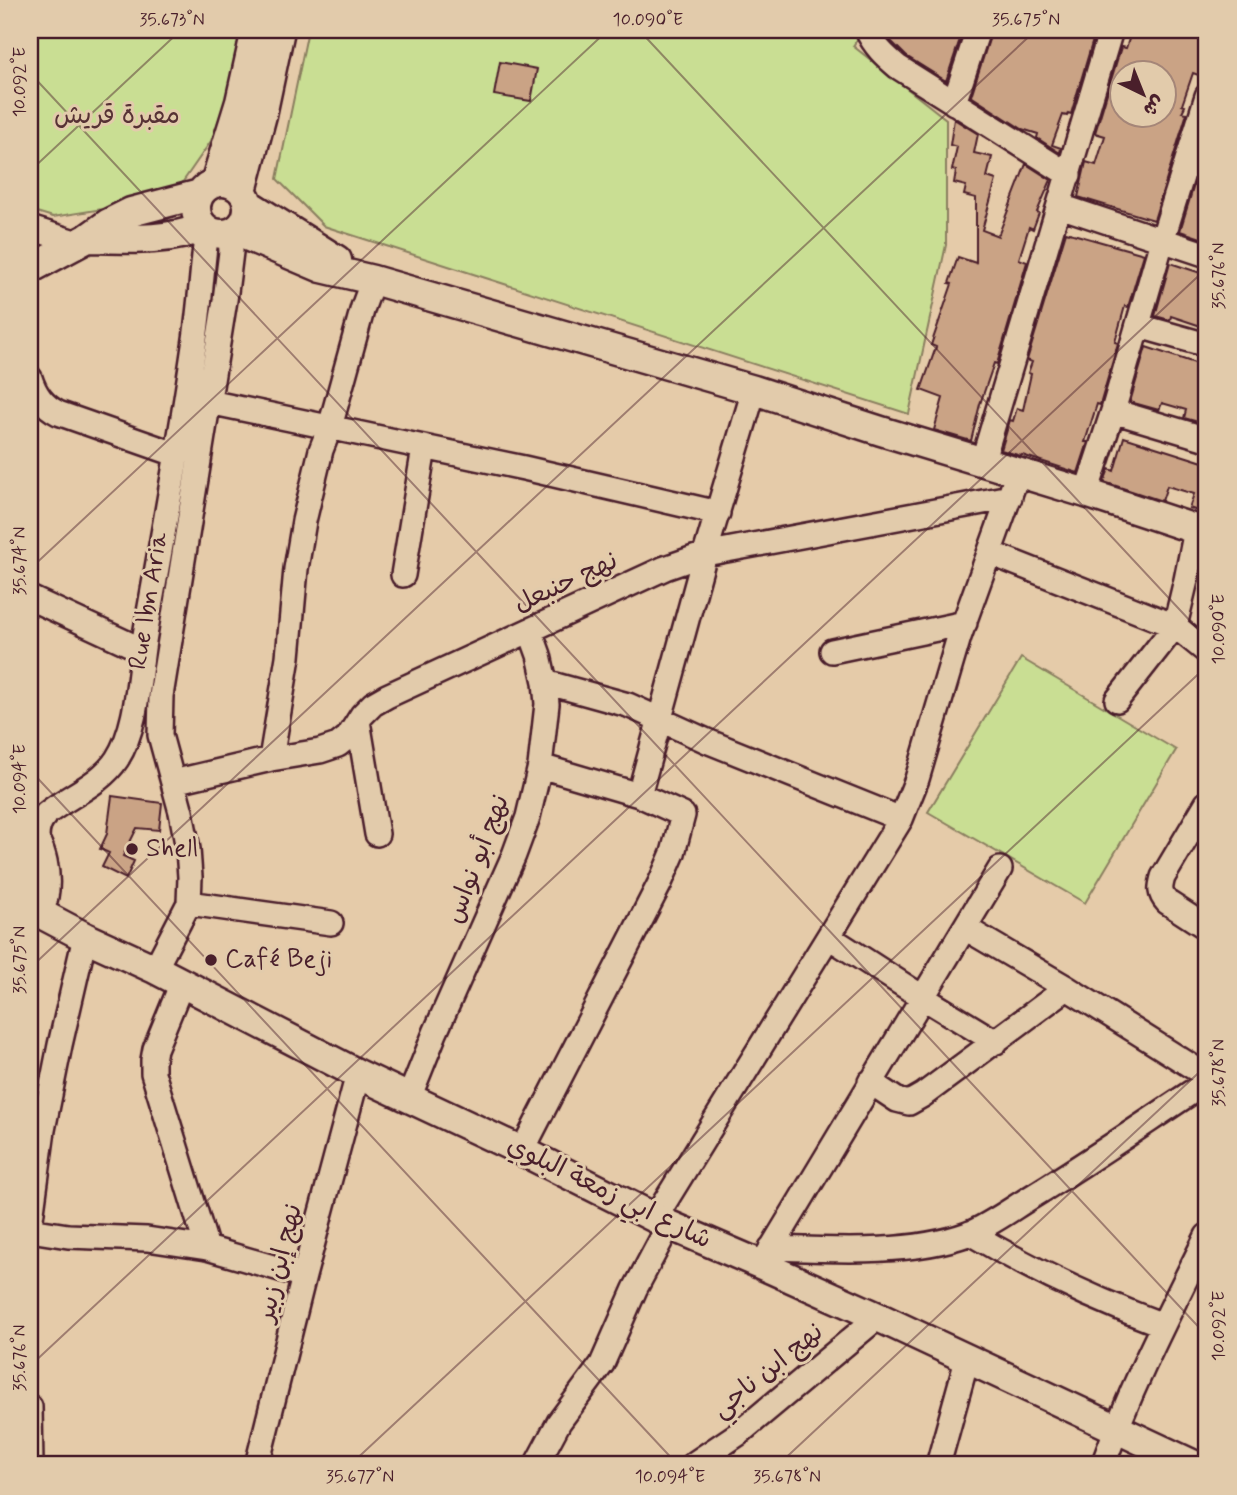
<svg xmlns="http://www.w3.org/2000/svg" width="1237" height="1495" font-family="Mynerve,'Playpen Sans Arabic',sans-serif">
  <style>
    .green { fill: #c9de93; stroke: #8a7e5f; stroke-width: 2 }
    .building { fill: #caa385; stroke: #4a1f2b; stroke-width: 2; fill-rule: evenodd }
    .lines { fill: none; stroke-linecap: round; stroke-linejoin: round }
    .minor-casing { stroke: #4a1f2b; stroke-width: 28 }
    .major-casing { stroke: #4a1f2b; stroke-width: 33 }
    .minor { stroke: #e2cbab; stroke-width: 23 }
    .major { stroke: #e2cbab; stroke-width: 28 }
    .ticks { fill: none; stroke: #4a1f2b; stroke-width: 2; stroke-opacity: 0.45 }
    .poi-dot { fill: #4a1f2b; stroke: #e2cbab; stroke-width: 2.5 }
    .labels { text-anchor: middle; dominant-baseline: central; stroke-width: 6; stroke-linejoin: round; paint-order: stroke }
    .park-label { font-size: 26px; fill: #573235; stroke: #e2cbab }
    .street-label { font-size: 26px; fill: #4a1f2b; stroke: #e2cbab }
    .poi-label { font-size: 26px; fill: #4a1f2b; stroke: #e2cbab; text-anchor: start }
    .neatline { fill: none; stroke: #4a1f2b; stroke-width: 2.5 }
    .ticks-label { font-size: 18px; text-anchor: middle; fill: #4a1f2b }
  </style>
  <rect width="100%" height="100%" fill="#e5cba9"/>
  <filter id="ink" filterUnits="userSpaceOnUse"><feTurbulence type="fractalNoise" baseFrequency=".0143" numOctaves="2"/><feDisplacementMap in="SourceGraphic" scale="14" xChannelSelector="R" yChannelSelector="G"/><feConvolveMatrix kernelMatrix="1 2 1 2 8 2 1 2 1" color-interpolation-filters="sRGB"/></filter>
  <g filter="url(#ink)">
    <path class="green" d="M30,30H245L240,62L211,141L182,183L134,204L53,217L30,210Z
      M308,30H863L853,46L946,119V245L909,414L324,226L277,179Z
      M1021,658L1176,750L1085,903L928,812Z"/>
    <path class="building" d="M883,30H963L946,81L906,56L891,41Z
      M992,30H1087L1095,33L1071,114L1068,113L1067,116L1063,115L1052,145L1061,148L1060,153L1037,138L1038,134L1022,129L971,96Z
      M1132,30H1207V78L1193,73L1182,105L1185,106L1182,112L1187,113L1154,220L1078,197L1086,162L1096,165L1105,136L1095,133L1121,47L1126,48ZM1122,74H1164V116H1122Z
      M500,62L537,69L531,101L494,95Z
      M954,119L978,134L974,153L992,157L987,177L996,180L982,230L998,236L1026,164L1051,180L1037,212L1039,213L1033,229L1029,227L1019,259L1027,262L997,364L994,363L980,404L971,441L934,430L943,398L921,390L936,347L931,345L952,284L949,283L958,257L976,263V198L964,195L966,186L954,183L956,171L952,170L957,147L950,145Z
      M1207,142V231L1204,239L1180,231Z
      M1066,232L1144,254L1128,307L1125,306L1115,342L1118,343L1100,405L1097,404L1085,442H1088L1078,473L1022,455L1021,456L1001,450L1010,420L1013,421L1017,408L1023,410L1031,374L1028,373L1032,362L1027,360Z
      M1170,263L1207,275V328L1171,316L1170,320L1155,316Z
      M1146,347L1207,367V405L1202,423L1184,418L1186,410L1162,403L1159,410L1130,402Z
      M1124,437L1203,462L1204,461H1207V514L1189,508L1194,494L1167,486L1162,501L1104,482L1109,469L1114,471Z
      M112,796L162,803L159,830L137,828L123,856L134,861L126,879L102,867L109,853L100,849L107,834Z"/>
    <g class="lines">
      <defs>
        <path id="minor" d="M867,30C874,46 885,56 898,67L1069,175
          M954,103L978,30
          M1060,206L1207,255
          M30,228L78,243
          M1139,326L1207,345
          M30,378C35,394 43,405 58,413L178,455
          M209,402L524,468L718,513
          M1113,411L1207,439
          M983,460L1111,30
          M1086,493L1113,411L1162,241L1207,96
          M990,553L1175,626L1207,652
          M403,575L424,448
          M30,598L142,650
          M832,651L965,623
          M545,682L628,705L707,741L901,819
          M1117,700L1175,626L1186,580L1196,530
          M358,721L377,834
          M271,759L288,657L296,569L304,521L321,450L330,427L363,307L373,280
          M173,782L271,759L320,751L338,745L348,737L362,715L373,704L387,696L665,568L705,554L1010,497
          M639,795L705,554L754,390
          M1207,803L1163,877C1160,888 1159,893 1167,902L1207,928
          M30,831C45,845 50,877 46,897C45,903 42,908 40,914
          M37,838C37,828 39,822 46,814C68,796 101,784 117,759C139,725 138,674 145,635C162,539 180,443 194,346C200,307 202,268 207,229
          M189,903L331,923
          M965,928L1067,988L1207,1076
          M829,937L922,997L996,1042
          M155,969L189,903L190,877L188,849L181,812L160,735L161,696L225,300L231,252L230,233
          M182,983L155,1049L153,1060V1073L207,1248
          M870,1082L897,1100L909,1103L923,1095L1067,988
          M409,1098L435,1033L514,855L528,817L540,766L547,704L545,682L539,655L530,630
          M522,1151L660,883L673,853L683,815L639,795L540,766
          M655,1218L901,819L917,779L959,637L1014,484
          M30,1226L43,1130L60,1045L85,937
          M30,1230L68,1236L147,1239L207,1248L304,1276
          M970,1233C1032,1270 1095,1300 1163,1325
          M771,1248C832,1250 910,1255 968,1234C989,1226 1013,1208 1033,1196C1092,1160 1149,1120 1207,1082
          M765,1259L1000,869
          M30,1407L31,1465
          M257,1465L304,1276L358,1074
          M536,1465L559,1422L602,1364L635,1289L669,1225
          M692,1465L738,1434L878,1317
          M938,1465L967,1360
          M1103,1465C1131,1386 1170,1311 1207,1236"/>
        <path id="major" d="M196 208a26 26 0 1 1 52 0a26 26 0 1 1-52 0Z
          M215,183L240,102L256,30
          M242,191L262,115L280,30
          M248,204L337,260
          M235,231L322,268L373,280L754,390L881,431L1086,493L1207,533
          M88,238C128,239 167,242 204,227
          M30,269L88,238L109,223L131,212L200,194
          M30,908L85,937L155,969L358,1074L522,1151L669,1225L762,1265L878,1317L1194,1465"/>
      </defs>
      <use href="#minor" class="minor-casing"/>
      <use href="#major" class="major-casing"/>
      <use href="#minor" class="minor"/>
      <use href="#major" class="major"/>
    </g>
  </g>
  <path class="ticks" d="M639,30L1207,639M30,73L1207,1336M30,171L181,30M30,569L608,30M30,770L678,1465M30,968L1036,30M30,1366L1207,268M350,1465L1207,666M778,1465L1207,1065M1205,1465L1207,1463"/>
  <g class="poi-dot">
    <circle cx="132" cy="849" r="7"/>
    <circle cx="211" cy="960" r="7"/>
  </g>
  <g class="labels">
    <g class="park-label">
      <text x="117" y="116">مقبرة قريش</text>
    </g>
    <g class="street-label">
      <text transform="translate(566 583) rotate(-25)">نهج حنبعل</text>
      <text transform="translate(149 601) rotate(-81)">Rue Ibn Aria</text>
      <text transform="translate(478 859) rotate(-69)">نهج أبو نواس</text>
      <text transform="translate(609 1193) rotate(26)">شارع ابي زمعة البلوي</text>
      <text transform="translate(280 1263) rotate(-76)">نهج إبن زبير</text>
      <text transform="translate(768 1371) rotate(-39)">نهج ابن ناجي</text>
    </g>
    <g class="poi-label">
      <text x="146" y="849">Shell</text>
      <text x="225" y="960">Café Beji</text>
    </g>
  </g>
  <rect width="1237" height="1495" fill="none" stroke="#e2cbab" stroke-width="77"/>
  <g transform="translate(1143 94) rotate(137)"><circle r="33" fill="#e2cbab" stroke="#a58678" stroke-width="2"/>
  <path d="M0-5L12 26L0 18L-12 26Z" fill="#4a1f2b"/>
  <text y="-10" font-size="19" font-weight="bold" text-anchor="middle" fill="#4a1f2b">ش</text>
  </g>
  <rect x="38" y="38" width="1160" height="1418" class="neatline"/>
  <g class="ticks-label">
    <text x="172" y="25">35.673°N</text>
    <text x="648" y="25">10.090°E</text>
    <text x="1026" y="25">35.675°N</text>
    <text transform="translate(19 82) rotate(-90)" y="6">10.092°E</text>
    <text transform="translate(1218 276) rotate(-90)" y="6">35.676°N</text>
    <text transform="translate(19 561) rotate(-90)" y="6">35.674°N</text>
    <text transform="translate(1218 629) rotate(-90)" y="6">10.090°E</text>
    <text transform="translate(19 779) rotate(-90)" y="6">10.094°E</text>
    <text transform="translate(19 960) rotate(-90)" y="6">35.675°N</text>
    <text transform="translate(1218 1073) rotate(-90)" y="6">35.678°N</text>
    <text transform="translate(1218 1326) rotate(-90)" y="6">10.092°E</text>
    <text transform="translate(19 1358) rotate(-90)" y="6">35.676°N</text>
    <text x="360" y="1482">35.677°N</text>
    <text x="670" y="1482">10.094°E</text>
    <text x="787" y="1482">35.678°N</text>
  </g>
</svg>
